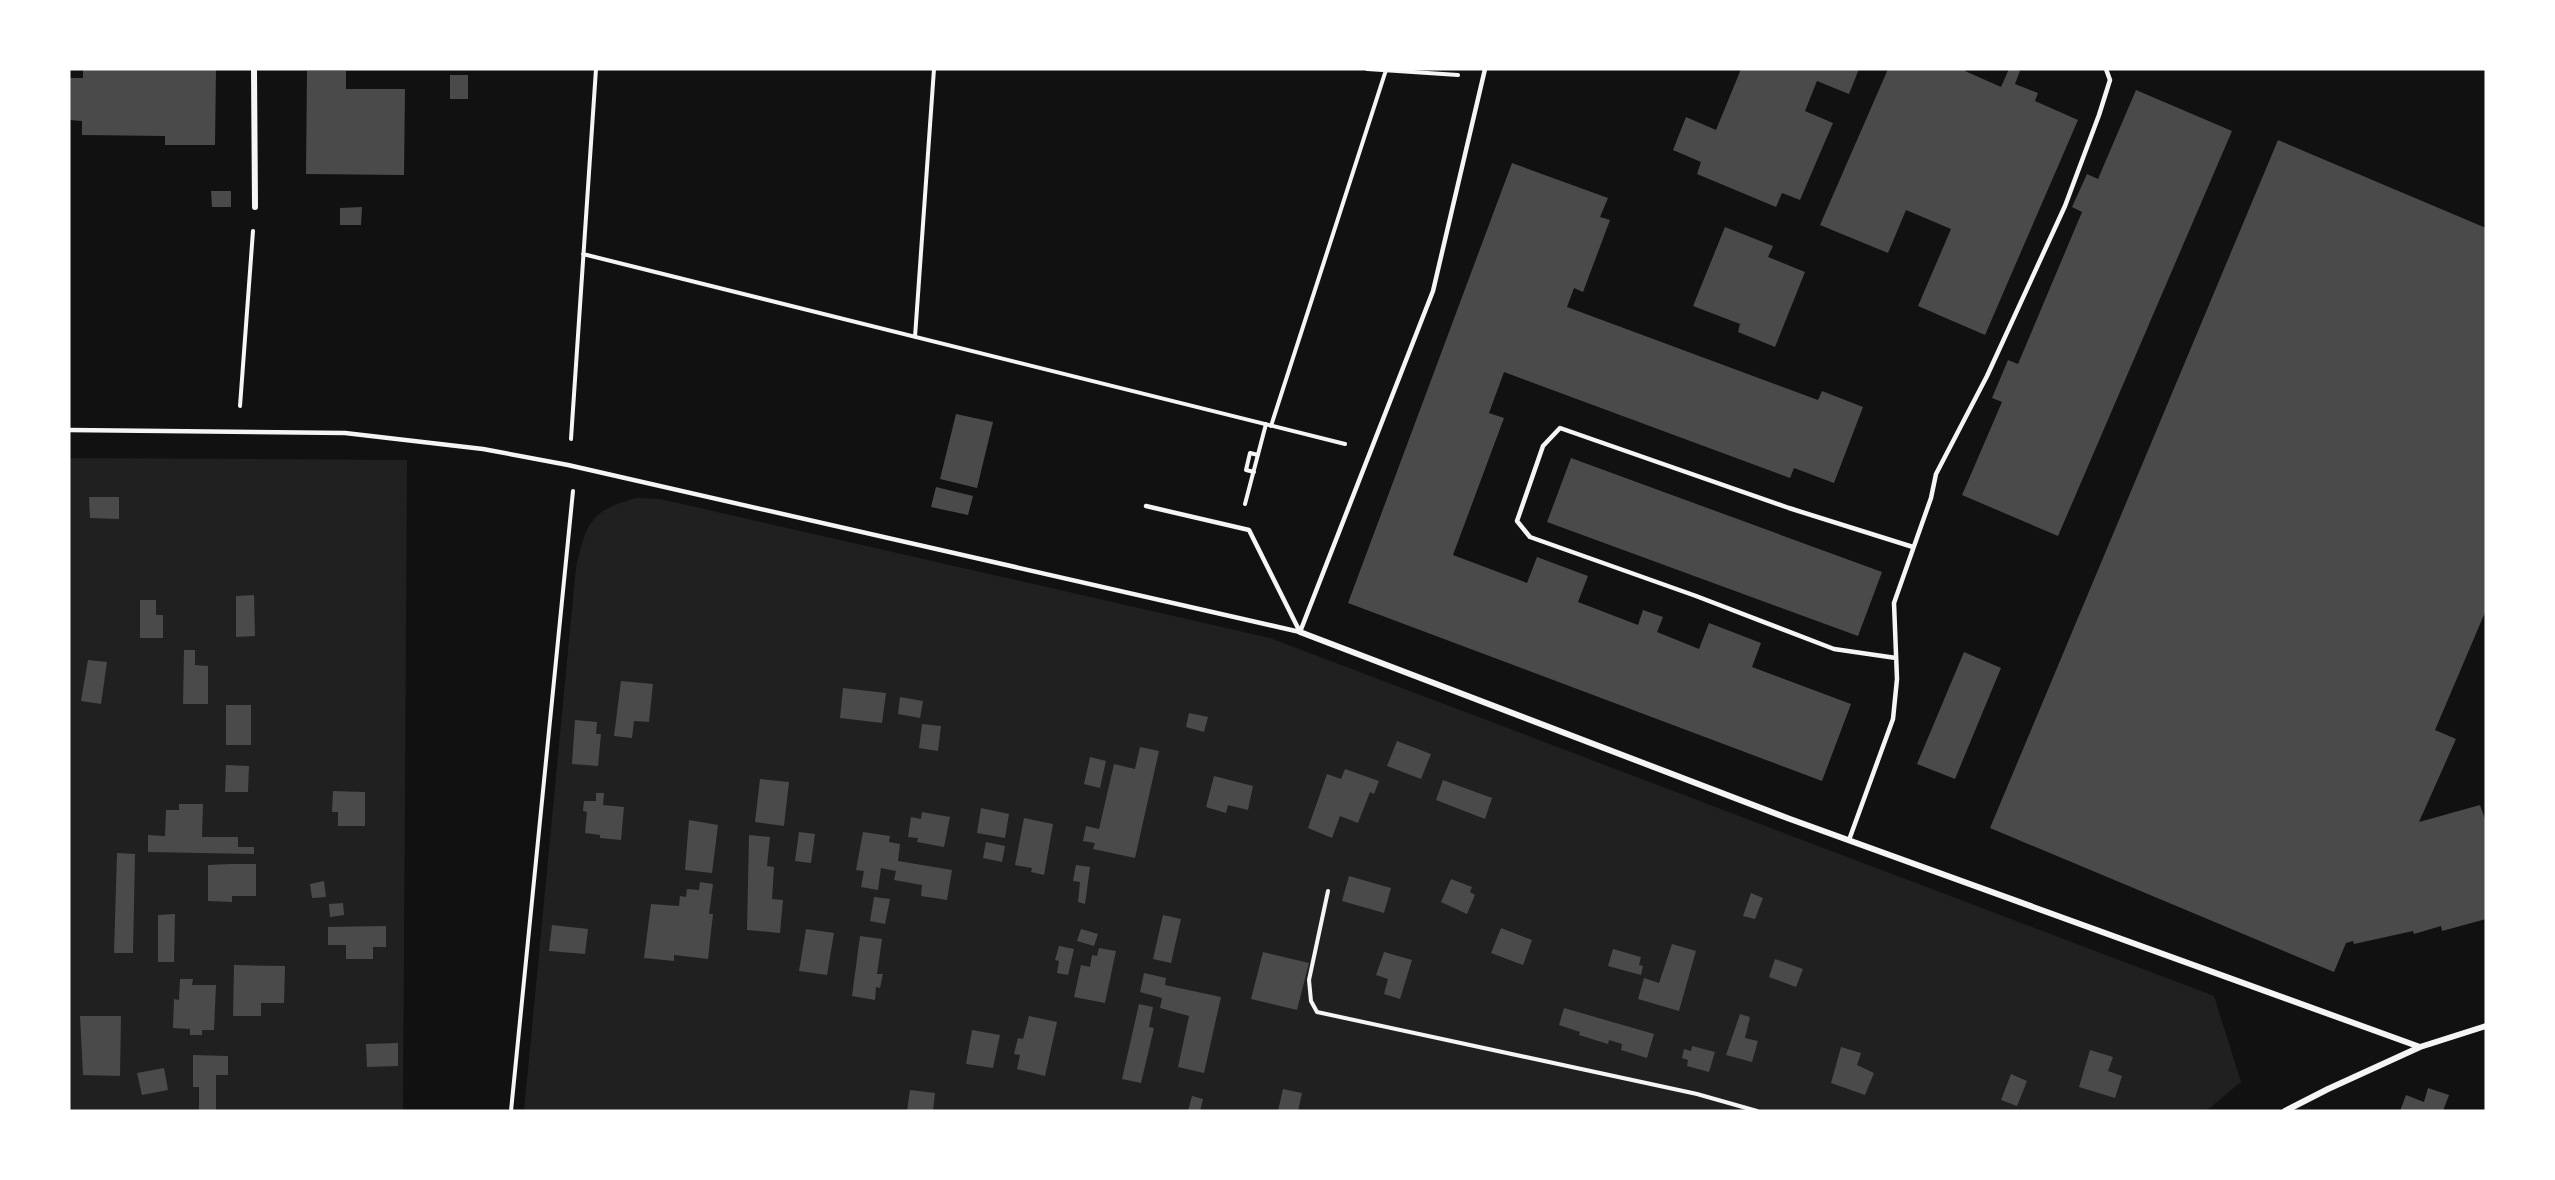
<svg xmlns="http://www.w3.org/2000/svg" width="2555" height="1180" font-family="Lato,sans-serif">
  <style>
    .green { fill: #202020 }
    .building { fill: #4a4a4a }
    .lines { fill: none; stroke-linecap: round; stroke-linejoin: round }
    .path { stroke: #f5f5f5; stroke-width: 4 }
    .service { stroke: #f5f5f5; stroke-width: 4.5 }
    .minor { stroke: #f5f5f5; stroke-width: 6 }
  </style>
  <rect width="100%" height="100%" fill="#111"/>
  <path class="green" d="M69,458L407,460L403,1111H69Z
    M636,498L660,499L1270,638L2214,996L2241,1082L2206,1111H524L576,567C587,522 590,511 636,498Z"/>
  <path class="building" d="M83,69H216L215,145H165V136L82,135V121L69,120V78H83Z
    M1741,69H1859L1849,94L1817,81L1805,111L1833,123L1800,200L1782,193L1776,207L1697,174L1701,162L1673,150L1686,117L1716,130Z
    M1888,69H1966L1965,71L2001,87L2009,69H2016L2020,71L2015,84L2038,93L2035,101L2078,120L1985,335L1918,306L1951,229L1906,210L1888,253L1820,225Z
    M307,71H346V89H405L404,175L306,174Z
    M450,75H468V99H450Z
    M2136,90L2232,131L2058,536L1962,495L2002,402L1992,398L2008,360L2018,364L2082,212L2072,207L2087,174L2098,179Z
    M2278,140L2486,228V610L2435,730L2456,739L2419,822L2480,805L2486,822V919L2442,931L2441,926L2414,934L2413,931L2354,944L2353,941L2346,943L2334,972L1990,828Z
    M1512,163L1608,198L1600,217L1610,220L1583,292L1574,288L1567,307L1818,400L1822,391L1863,407L1834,483L1794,468L1790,478L1504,372L1489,413L1504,418L1453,555L1527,583L1537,557L1588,576L1578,602L1638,625L1643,610L1663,617L1657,632L1699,649L1709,623L1761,643L1752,667L1851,704L1822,781L1348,603Z
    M211,191H231V207H212Z
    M362,207L361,225H340V208Z
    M1725,227L1773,246L1768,257L1805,272L1775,347L1738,332L1740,324L1693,306Z
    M956,414L993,422L977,488L940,479Z
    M1571,458L1882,572L1858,636L1547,522Z
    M936,487L973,496L968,515L931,507Z
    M89,497H119V519L90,518Z
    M254,595L255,636L236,637V596Z
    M140,600H156V615H163V638H140Z
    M184,650H195V665L208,666V704H183Z
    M1964,652L2001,668L1955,779L1917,764Z
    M88,660L107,662L101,704L81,701Z
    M621,681L653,684L649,722L634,721L632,738L614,736Z
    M843,688L886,693L882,723L840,718Z
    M900,697L923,701L920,718L898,714Z
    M226,705H251V745H226Z
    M1189,713L1208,717L1204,732L1186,727Z
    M575,720L597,722L596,734H601L598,766L572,764Z
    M922,724L941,726L938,751L919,748Z
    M1397,741L1431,754L1421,779L1387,766Z
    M1140,747L1159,751L1135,858L1093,849L1095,843L1083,841L1086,826L1099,829L1114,764L1135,769Z
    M1090,757L1106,761L1100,788L1084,784Z
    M226,765L249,766L248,792H225Z
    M1345,769L1379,781L1374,794L1370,792L1358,823L1340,816L1332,838L1308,828L1327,774L1341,779Z
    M1214,776L1253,786L1248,810L1228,805L1226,813L1206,807Z
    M760,779L789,782L784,826L755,822Z
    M1443,780L1492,798L1485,819L1436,800Z
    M333,791L365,792V826H338V812H332Z
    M596,793H604L603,805L624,807L621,840L600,838V835L585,833L587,812L583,811L584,801H596Z
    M179,804H203L202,837H238V847H254V854L148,852V835L165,836L166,810H179Z
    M981,808L1009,814L1005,838L977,833Z
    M922,812L950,817L944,847L917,842L918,838L908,837L911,817L921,819Z
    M1024,818L1053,824L1044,875L1031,872L1032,868L1015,865Z
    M689,820L718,825L712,873L685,870Z
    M799,832L815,834L811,863L795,861Z
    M863,832L890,836L889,842L900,844L898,861L952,870L947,900L921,896L922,885L894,880L896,871L881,868L878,890L861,887L864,871L856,870Z
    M749,835L770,837L767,866L774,867L772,899L783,900L780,933L747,930Z
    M986,842L1005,846L1002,862L983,858Z
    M117,853L135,854L133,953H114Z
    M232,864H256V896H232V902L208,901V865Z
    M1076,865L1090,867L1085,904L1078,902L1080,882L1073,881Z
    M1349,876L1391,888L1384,913L1342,901Z
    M1451,879L1472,887L1470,892L1475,895L1467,914L1441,902Z
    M324,881L326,897L312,898L310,884Z
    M700,882L713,884L709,914H713L708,959L674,955V961L644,958L651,904L679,906L680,896L686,897L687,889L699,890Z
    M1751,893L1763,898L1755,919L1743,916Z
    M874,897L890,899L885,924L870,921Z
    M343,903L344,915L330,917L329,904Z
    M175,914L174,962H158V915Z
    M1163,915L1181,919L1171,963L1153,959Z
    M552,925L588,929L585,954L549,951Z
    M386,926V947H373V959H346V945H328V927Z
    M1501,928L1532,940L1523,965L1491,953Z
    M806,929L834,933L827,975L799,971Z
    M1081,929L1098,934L1094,946L1077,941Z
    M860,936L882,939L877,974H883L880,988L876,987L875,1000L852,996Z
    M1672,944L1696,951L1679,1011L1638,999L1644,978L1659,983Z
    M1059,946L1074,949L1068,975L1057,973L1059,961L1055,960Z
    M1099,948L1116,951L1105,1003L1074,997L1081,965L1090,967L1092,955L1097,956Z
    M1613,949L1641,957L1639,965L1643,966L1641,975L1608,966Z
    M1263,952L1309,963L1297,1010L1251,999Z
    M1384,952L1412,960L1400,999L1384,994L1388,979L1376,975Z
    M1775,959L1803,969L1796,987L1769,977Z
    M234,965L285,966L284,1003H261V1016H233Z
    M1144,973L1166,978L1165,985L1221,997L1204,1073L1178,1067L1189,1016L1160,1008L1162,998L1140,992Z
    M180,979H193L192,985H216L214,1030H202V1035H190V1029L173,1028L174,999L179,1000Z
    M1139,1004L1153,1007L1149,1027L1154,1028L1141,1083L1122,1079Z
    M1564,1008L1654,1034L1647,1058L1621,1050L1622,1044L1609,1040L1608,1044L1579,1035L1580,1032L1559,1025Z
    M1740,1014L1750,1017L1745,1038L1758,1041L1752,1062L1726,1055Z
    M80,1016H121L120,1076L83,1075Z
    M1029,1016L1057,1022L1045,1076L1017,1069L1020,1055L1014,1054L1018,1038L1023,1039Z
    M972,1030L1000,1035L993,1068L966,1064Z
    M398,1043V1066L367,1067L366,1044Z
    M1692,1046L1715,1052L1709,1072L1687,1066L1688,1060L1682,1058L1684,1049L1691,1051Z
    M1841,1047L1861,1053L1857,1065L1874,1073L1865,1095L1831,1083Z
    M2090,1050L2113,1057L2108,1071L2122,1076L2115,1098L2079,1087Z
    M193,1055L228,1056V1075H216V1111H199V1087H193Z
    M164,1068L168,1090L142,1095L137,1073Z
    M2011,1074L2027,1081L2017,1106L2001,1100Z
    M2428,1088L2449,1095L2443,1111H2400L2406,1095L2424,1102Z
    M1283,1089L1302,1093L1298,1111H1278Z
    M910,1090L935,1093L933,1111H907Z
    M1192,1096L1203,1099L1200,1111H1188Z"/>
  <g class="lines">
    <path class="path" d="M1367,69L1458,75
      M583,254L1345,444
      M915,337L934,69
      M240,406L253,231
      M1271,426L1386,70
      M571,439L596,69
      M1254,472L1246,470L1250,453L1258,455
      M1245,504L1266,424
      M1328,891L1309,980L1311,1001L1317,1012L1697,1094L1757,1111
      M511,1111L573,491"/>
    <path class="service" d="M69,430L345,433L483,449L568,465L1300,632
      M1146,506L1249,530L1300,632
      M1300,632L1433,291L1485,69
      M1896,658L1834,649L1696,596L1530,537L1517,521L1543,446L1560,428L1789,508L1913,547
      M1849,840L1893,719L1897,679L1894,603L1931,498L1936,474L1987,376L2065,206L2099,115L2110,80L2106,69"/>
    <path class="minor" d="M254,69L255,207
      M1300,632L1790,819L2420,1047
      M2285,1111L2328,1089L2420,1047L2486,1026"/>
  </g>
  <rect width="2555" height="1180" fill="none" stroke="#ffffff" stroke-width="141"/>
</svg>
